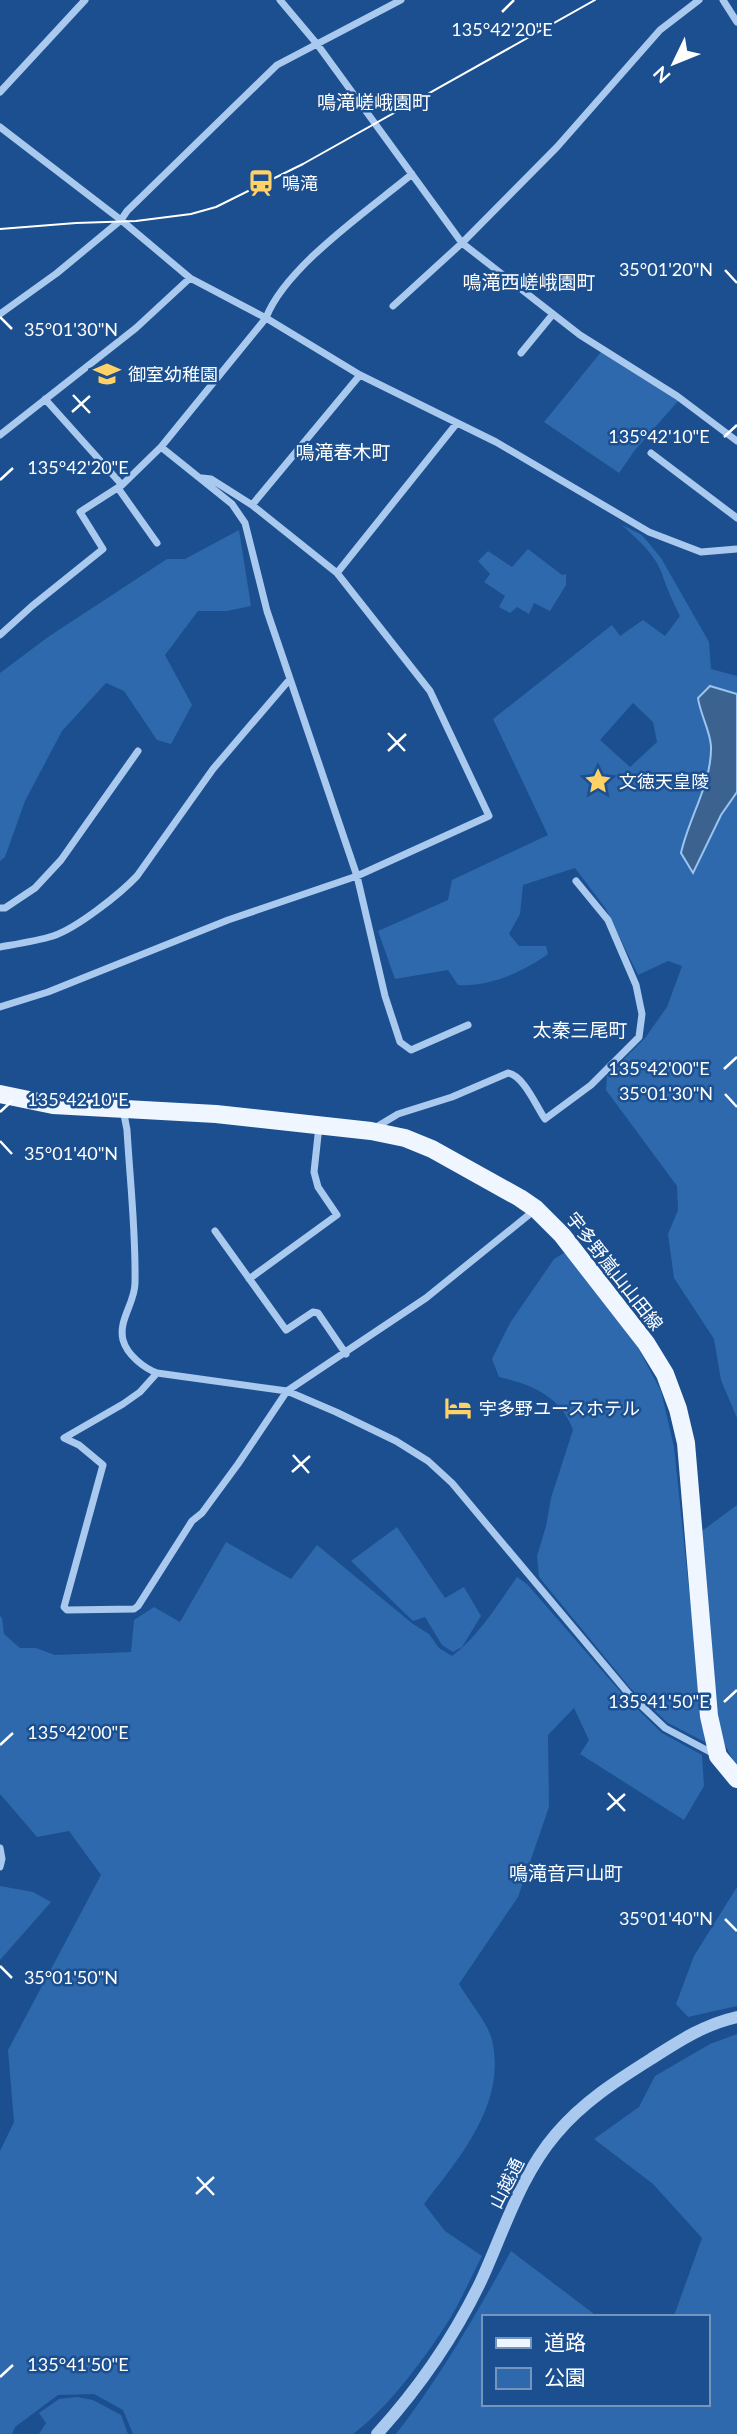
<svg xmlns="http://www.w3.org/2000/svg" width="737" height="2434" font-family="Lato,'Noto Sans JP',sans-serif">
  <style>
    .green { fill: #2e69ad; fill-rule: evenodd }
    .water { fill: #3c6290; stroke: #9cc4f0; stroke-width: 2 }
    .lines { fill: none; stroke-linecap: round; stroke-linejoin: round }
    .minor { stroke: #a9c9ee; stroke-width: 7 }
    .tertiary { stroke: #a9c9ee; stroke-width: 12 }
    .primary { stroke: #f0f6ff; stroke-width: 18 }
    .tram { stroke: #fff; stroke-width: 2 }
    .ticks { fill: none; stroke: #fff; stroke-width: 2.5 }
    .labels { text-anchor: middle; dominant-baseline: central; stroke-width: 5; stroke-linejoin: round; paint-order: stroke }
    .poi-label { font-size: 18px; fill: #fff; stroke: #1b4f8f; text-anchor: start }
    .street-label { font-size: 18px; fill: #fff; stroke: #1b4f8f }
    .neighbourhood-label { font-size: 19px; fill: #fff; stroke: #1b4f8f }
    .ticks-label { font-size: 18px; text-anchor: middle; fill: #fff; stroke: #1b4f8f; stroke-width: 5; stroke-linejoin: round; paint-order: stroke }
  </style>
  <rect width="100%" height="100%" fill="#1b4f8f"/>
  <path class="green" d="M601,352L679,400L635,450L619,473L544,422Z
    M622,525L642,535L661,558L709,642L711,669L737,676V694L710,686L699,708C703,720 710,733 711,745C713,783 689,817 681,853L694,873L721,815L737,792V1418L721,1380L714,1339L674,1278L668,1234L678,1210L677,1186L606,1090L607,1076L645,1038L667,1007L682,966L668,961L638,975L606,909L575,868L523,885L520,914L509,934L519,946H546L548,954C523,972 489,987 458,985L448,970L395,979L378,931L448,900L452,880L548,835L493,719L612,625L620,636L643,620L665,636L680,616C673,602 667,589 662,574C656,555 636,538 622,525ZM633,703L653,722L657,742L630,767L600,740Z
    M239,530L251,606L227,611H198L165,655L192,705L171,744L157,740L124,691L106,683L62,731L25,801L5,857L0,861V673L48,637L167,559H185Z
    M528,549L562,575L566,574V585L550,611L534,603L529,614L517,607L510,613L499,607L505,596L484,582L490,574L478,561L488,551L512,567Z
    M564,1253L570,1254L637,1346L661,1391L674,1447L705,1742L668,1723L631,1689L539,1577L537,1556L546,1526L551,1498L573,1430C561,1396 531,1384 499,1377L492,1359L510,1323L554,1259Z
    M737,1505V1767L716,1729L702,1531Z
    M397,1527L445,1598L464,1587L481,1616L462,1647L453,1652L442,1645L425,1617L413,1621L351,1561Z
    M226,1542L291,1579L317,1545L413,1624L429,1634L439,1648L452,1656C479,1636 498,1604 517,1577L527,1584L625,1697L662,1733L702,1755L704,1786L684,1820L580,1754L589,1740L574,1708L548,1735L549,1807L518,1897L459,1984C468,2000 488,2023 492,2040C507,2103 460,2157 424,2204L445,2231L482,2256C470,2279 459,2306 444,2328C421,2363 387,2409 353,2434H133L123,2410L94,2394L58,2395L15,2427L12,2434H0V2151L14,2122L8,2050L101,1875L69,1831L37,1837L0,1794V1616L2,1618L4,1634L20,1648H36L55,1655L131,1652L134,1620L154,1607L180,1622Z
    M0,1886L33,1892L51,1902L0,1960Z
    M737,1887V2006L688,2017L676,2004L694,1956Z
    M737,2034V2434H396C440,2377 476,2315 511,2251L598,2317H483V2404H707V2317H670L675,2313L702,2238L653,2184L594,2139L639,2107L655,2076L710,2044Z
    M77,2397L93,2400L121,2415L128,2434H39L46,2423L39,2413L59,2399Z"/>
  <path class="water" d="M710,686L737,694V792L721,815L693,873L681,853C689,817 712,783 711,746C710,730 700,714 698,698Z"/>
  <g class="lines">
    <path class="minor" d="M280,0L317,44L462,243L580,335L677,396L737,441
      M723,0L737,22
      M0,92L85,0
      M0,127L121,220L190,278L266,318L360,375L496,442L649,532L701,552L737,549
      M393,306L462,243L557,147L660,30L699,0
      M0,314L57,273L121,220L127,211L277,65L401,0
      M521,353L553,314
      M45,399L122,485
      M0,435L136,328L190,278
      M161,447L232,504L245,523L267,611L357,876L385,996L400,1042L411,1050L468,1025
      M651,453L737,518
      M118,488L157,543
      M252,505L360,375
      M337,573L457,423
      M0,635L32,606L103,549L80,512L122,485L161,447L266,318C285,267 370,209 412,174
      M0,908H5L35,888L61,860L138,751
      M0,947C17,944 37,941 53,936C77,928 120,894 137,876L213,769L290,679
      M0,1007L48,992L228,920L357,876L489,816L430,691L337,573L252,505L211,479L202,478
      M123,1109L127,1130C130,1181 136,1232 135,1283C135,1303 118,1320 123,1340C127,1355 144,1368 157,1373L287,1391L336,1412L396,1441L428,1461L452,1483L628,1693L665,1728L714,1754
      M373,1129L398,1114L452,1097L508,1073C524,1076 536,1106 545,1119L591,1085L639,1037L642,1014L636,985L608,920L576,881
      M215,1231L286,1330L313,1312L318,1313L346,1354
      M249,1279L337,1215L318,1187L314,1172L319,1126
      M157,1373L140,1392L123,1404L64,1438L79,1445L103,1465L64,1607L67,1610L134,1609L138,1606L192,1521L202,1513L238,1464L287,1391L426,1298L536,1209
      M0,1848L2,1859L0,1867"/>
    <path class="tertiary" d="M377,2434C419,2388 454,2337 481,2281C504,2231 520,2176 556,2134C583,2102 616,2081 651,2059C679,2041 705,2024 737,2017"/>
    <path class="primary" d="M0,1094L53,1105L216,1114L371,1131L405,1138L432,1149L520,1198L536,1209L562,1235L646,1343L665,1374L678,1409L686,1443L709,1716L718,1756L737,1779"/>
    <path class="tram" d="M0,229L76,223L136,221L191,214L216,207L303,164L595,0"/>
  </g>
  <path class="ticks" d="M502,12L514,0M725,270L737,283M0,317L12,329M73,395L90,413M72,412L90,396M724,437L737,425M0,480L13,468M388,733L405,751M388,751L406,734M724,1069L737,1057M725,1094L737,1107M0,1112L13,1100M0,1141L12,1154M293,1455L309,1473M292,1472L310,1456M724,1702L737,1690M0,1745L13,1733M608,1793L625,1811M607,1810L625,1794M725,1919L737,1931M0,1966L12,1978M197,2177L214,2195M196,2194L214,2177M0,2377L13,2365"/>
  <defs>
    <symbol id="station-bare" viewBox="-9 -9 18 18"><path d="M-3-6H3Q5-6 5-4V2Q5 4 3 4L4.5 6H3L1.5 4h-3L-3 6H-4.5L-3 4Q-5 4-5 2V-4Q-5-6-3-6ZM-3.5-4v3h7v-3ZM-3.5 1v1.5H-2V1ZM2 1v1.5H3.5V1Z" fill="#ffd166" stroke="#1b4f8f" stroke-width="2.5" paint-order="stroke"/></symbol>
    <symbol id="school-bare" viewBox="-9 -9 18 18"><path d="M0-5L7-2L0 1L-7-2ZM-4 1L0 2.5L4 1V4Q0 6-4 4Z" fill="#ffd166" stroke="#1b4f8f" stroke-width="2.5" paint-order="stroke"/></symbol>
    <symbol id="sight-bare" viewBox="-9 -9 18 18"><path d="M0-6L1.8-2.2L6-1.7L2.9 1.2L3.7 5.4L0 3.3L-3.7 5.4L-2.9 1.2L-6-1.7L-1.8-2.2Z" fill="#ffd166" stroke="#1b4f8f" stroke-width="2.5" paint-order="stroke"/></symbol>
    <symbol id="hotel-bare" viewBox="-9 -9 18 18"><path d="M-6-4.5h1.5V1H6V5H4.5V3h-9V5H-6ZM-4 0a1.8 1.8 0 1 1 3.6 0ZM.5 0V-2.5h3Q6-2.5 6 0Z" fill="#ffd166" stroke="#1b4f8f" stroke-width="2.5" paint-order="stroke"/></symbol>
  </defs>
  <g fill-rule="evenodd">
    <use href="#station-bare" x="242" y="164" width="38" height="38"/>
    <use href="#school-bare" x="88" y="355" width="38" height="38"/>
    <use href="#sight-bare" x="579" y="762" width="38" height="38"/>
    <use href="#hotel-bare" x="439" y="1389" width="38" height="38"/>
  </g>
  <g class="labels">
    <g class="poi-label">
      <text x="282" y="183">鳴滝</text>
      <text x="128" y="374">御室幼稚園</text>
      <text x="619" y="781">文徳天皇陵</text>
      <text x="479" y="1408">宇多野ユースホテル</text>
    </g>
    <g class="street-label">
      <text transform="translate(615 1271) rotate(52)">宇多野嵐山山田線</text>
      <text transform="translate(506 2183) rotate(-63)">山越通</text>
    </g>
    <g class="neighbourhood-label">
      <text x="374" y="101">鳴滝嵯峨園町</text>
      <text x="529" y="281">鳴滝西嵯峨園町</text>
      <text x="343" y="451">鳴滝春木町</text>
      <text x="580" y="1029">太秦三尾町</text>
      <text x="566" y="1872">鳴滝音戸山町</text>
    </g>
  </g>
  <g class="ticks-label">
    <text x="502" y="36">135°42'20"E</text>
    <text x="666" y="276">35°01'20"N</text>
    <text x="71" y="336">35°01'30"N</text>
    <text x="659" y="443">135°42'10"E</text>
    <text x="78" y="474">135°42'20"E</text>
    <text x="659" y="1075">135°42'00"E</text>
    <text x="666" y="1100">35°01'30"N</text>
    <text x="78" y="1106">135°42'10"E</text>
    <text x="71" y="1160">35°01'40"N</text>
    <text x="659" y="1708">135°41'50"E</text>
    <text x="78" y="1739">135°42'00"E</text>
    <text x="666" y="1925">35°01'40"N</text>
    <text x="71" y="1984">35°01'50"N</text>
    <text x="78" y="2371">135°41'50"E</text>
  </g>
  <rect x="482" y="2315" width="228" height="91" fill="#1b4f8f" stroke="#7695bc" stroke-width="2"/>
  <rect x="496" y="2338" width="35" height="10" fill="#f0f6ff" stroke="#7695bc" stroke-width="2"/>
  <text x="544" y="2350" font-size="21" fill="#ffffff">道路</text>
  <rect x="496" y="2368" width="35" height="21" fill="#2e69ad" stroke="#7695bc" stroke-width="2"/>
  <text x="544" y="2385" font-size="21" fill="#ffffff">公園</text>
  <g transform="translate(674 63) rotate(227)" stroke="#1b4f8f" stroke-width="5" paint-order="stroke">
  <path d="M0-5L12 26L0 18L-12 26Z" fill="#ffffff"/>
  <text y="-10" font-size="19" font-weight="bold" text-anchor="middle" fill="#ffffff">N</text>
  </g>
</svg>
